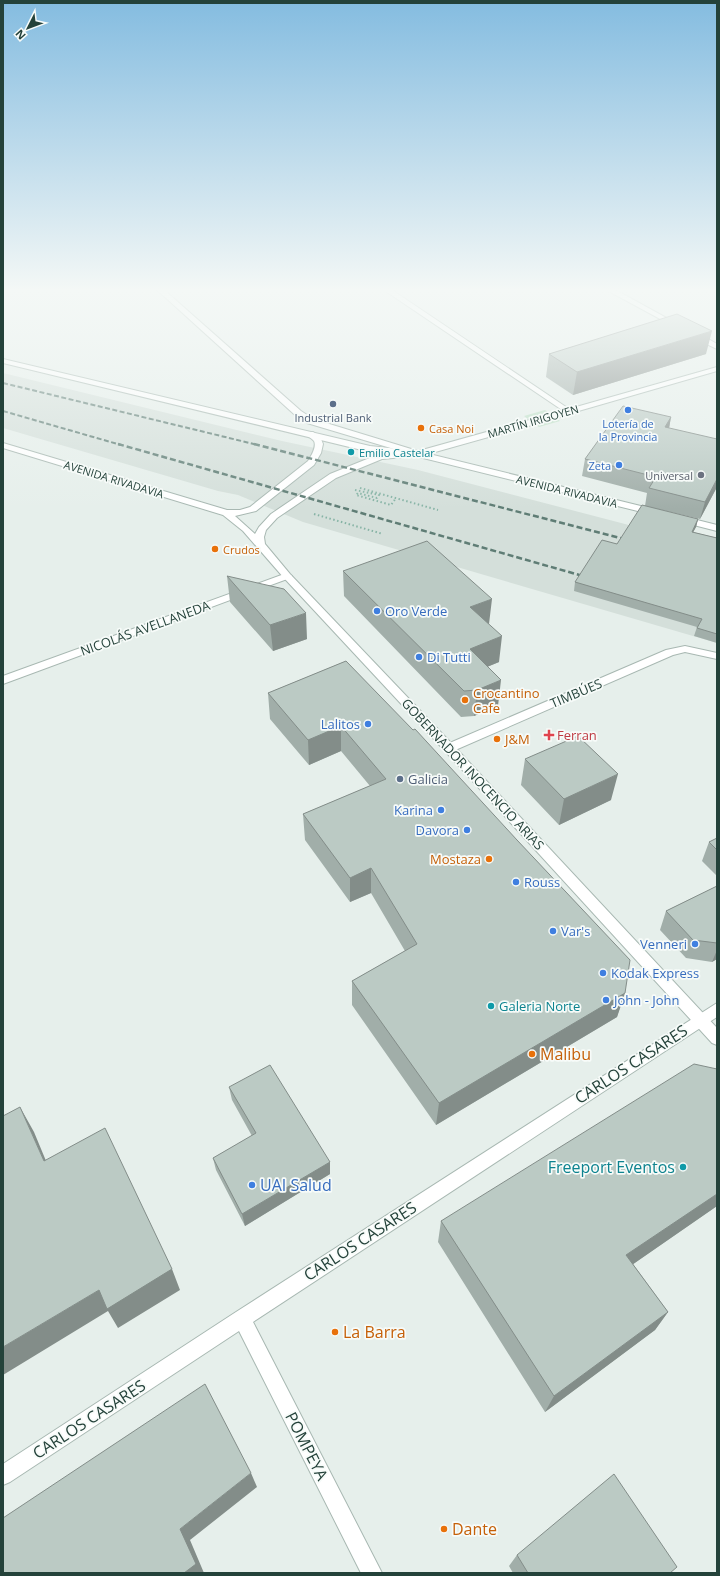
<svg xmlns="http://www.w3.org/2000/svg" width="720" height="1576" font-family="'Open Sans',sans-serif">
  <style>
    .built { fill: #d4dfda }
    .green { fill: #bfe0c8 }
    .lines { fill: none; stroke-linecap: round; stroke-linejoin: round }
    .pedestrian-casing { stroke: #a8b8b2; stroke-width: 2 }
    .minor-casing { stroke: #a8b8b2; stroke-width: 2 }
    .tertiary-casing { stroke: #a8b8b2; stroke-width: 2 }
    .path { stroke: #86b3a5; stroke-width: 2; stroke-dasharray: 1.5 2.5; stroke-linecap: butt }
    .pedestrian { fill: #fff; fill-rule: evenodd }
    .minor { fill: #fff; fill-rule: evenodd }
    .tertiary { fill: #fff; fill-rule: evenodd }
    .rail-far1 { stroke: #5f7d75; stroke-width: 2; stroke-dasharray: 5 2.5; stroke-linecap: butt }
    .rail { stroke: #5f7d75; stroke-width: 2.5; stroke-dasharray: 6 3; stroke-linecap: butt }
    .wall { fill: #a1aea9 }
    .shaded-wall { fill: #838d89 }
    .building { fill: #bbcac4; stroke: #838d89 }
    .service-dot { fill: #5c6f8a; stroke: #f7fbf9; stroke-width: 1.5 }
    .shop-dot { fill: #3f7fe0; stroke: #f7fbf9; stroke-width: 1.5 }
    .food-dot { fill: #e8710a; stroke: #f7fbf9; stroke-width: 1.5 }
    .culture-dot { fill: #0f9aa8; stroke: #f7fbf9; stroke-width: 1.5 }
    .worship-dot { fill: #6b7280; stroke: #f7fbf9; stroke-width: 1.5 }
    .health-dot { fill: #e0444e; stroke: #f7fbf9; stroke-width: 1.5 }
    .labels { text-anchor: middle; dominant-baseline: central; stroke-width: 3.5; stroke-linejoin: round; paint-order: stroke }
    .far-service-label { font-size: 11px; fill: #4e5e75; stroke: #f7fbf9 }
    .far-street-label { font-size: 11px; fill: #24423a; stroke: #f7fbf9 }
    .far-shop-label { font-size: 11px; fill: #366cbe; stroke: #f7fbf9 }
    .far-food-label { font-size: 11px; fill: #c56008; stroke: #f7fbf9; text-anchor: start }
    .far-culture-label { font-size: 11px; fill: #0d838f; stroke: #f7fbf9; text-anchor: start }
    .far-worship-label { font-size: 11px; fill: #5b616d; stroke: #f7fbf9; text-anchor: end }
    .shop-label { font-size: 13px; fill: #366cbe; stroke: #f7fbf9; text-anchor: start }
    .street-label { font-size: 13px; fill: #24423a; stroke: #f7fbf9 }
    .food-label { font-size: 13px; fill: #c56008; stroke: #f7fbf9; text-anchor: start }
    .health-label { font-size: 13px; fill: #be3a42; stroke: #f7fbf9; text-anchor: start }
    .service-label { font-size: 13px; fill: #4e5e75; stroke: #f7fbf9; text-anchor: start }
    .culture-label { font-size: 13px; fill: #0d838f; stroke: #f7fbf9; text-anchor: start }
    .near-food-label { font-size: 16px; fill: #c56008; stroke: #f7fbf9; text-anchor: start }
    .near-street-label { font-size: 16px; fill: #24423a; stroke: #f7fbf9 }
    .near-culture-label { font-size: 16px; fill: #0d838f; stroke: #f7fbf9; text-anchor: end }
    .near-shop-label { font-size: 16px; fill: #366cbe; stroke: #f7fbf9; text-anchor: start }
  </style>
  <rect width="100%" height="100%" fill="#e6efeb"/>
  <path class="built" d="M3,373L282,441L418,470L717,548V643L303,522L238,495L218,491L3,428Z"/>
  <path class="green" d="M545,410L560,421L539,427L524,416Z"/>
  <g class="lines">
    <defs>
      <path id="pedestrian" d="M565,410H571L572,412L571,414L421,456H415L414,454L415,452Z
        M685,646L717,653V659L685,652L673,655L453,751H445L443,748L445,745L666,650Z"/>
      <path id="minor" d="M381,288H389L569,409L717,367V371L568,414Z
        M603,288H612L681,326L675,327Z
        M692,333H698L717,344V349L692,337Z
        M3,359L370,446L417,451L421,454L417,457L370,452L3,363Z
        M287,573L292,576L290,578L3,684V676Z
        M717,1003V1017L253,1322L382,1573H361L239,1331L10,1482L3,1485V1464L236,1312Z"/>
      <path id="tertiary" d="M155,288H162L301,411L313,419L421,452L657,510L659,512L657,514L654,515L415,456L382,459L336,478L277,518L266,530L264,537L265,544L290,574L453,745L717,1028V1045L712,1043L445,751L284,578L243,531L223,515L3,448V443L227,510H240L250,507L308,461C311,456 317,447 314,441C312,439 308,436 306,434L307,432H313L321,439L323,444L321,453L314,465L256,511L235,516L255,534L259,527L271,514L330,474L377,455L404,452L307,423L295,415Z
        M681,516L717,525V531L678,521L676,519L678,517Z"/>
    </defs>
    <use href="#pedestrian" class="pedestrian-casing"/>
    <use href="#minor" class="minor-casing"/>
    <use href="#tertiary" class="tertiary-casing"/>
    <path class="path" d="M360,488L438,510
      M355,490L379,495L377,498L358,493L356,495L391,505L396,498
      M314,514L383,534"/>
    <use href="#pedestrian" class="pedestrian"/>
    <use href="#minor" class="minor"/>
    <use href="#tertiary" class="tertiary"/>
    <path class="rail-far1" d="M3,383L258,445
      M3,411L121,445"/>
    <path class="rail" d="M118,444L590,578
      M254,444L632,541"/>
  </g>
  <path class="wall" d="M549,354H706L573,395L546,377Z
    M671,417L669,428L717,487L700,519L645,506L647,493L582,476L585,459Z
    M698,519L696,527L693,532L717,538V643L694,636L697,627L574,591L575,582L617,544Z
    M343,571L489,624L499,662L487,667L498,706L474,716L461,717L344,596Z
    M227,576L307,639L273,651L230,602Z
    M346,661L625,993L617,1017L436,1125L352,1005V981L405,951L371,893L350,902L305,840L303,814L370,786L341,751L309,765L270,719L268,693Z
    M525,759L611,800L559,825L521,785Z
    M717,838V876L702,861L709,842Z
    M717,886V959L712,962L686,958L660,930L666,911Z
    M717,1069V1206L633,1264L668,1312L655,1330L545,1412L438,1242L441,1221Z
    M229,1087L330,1162V1174L245,1226L216,1170L213,1158L252,1136L232,1100Z
    M517,1555L670,1573H513L509,1566Z"/>
  <path class="shaded-wall" d="M712,331L706,354L573,395L577,372Z
    M671,417L668,434L665,427Z
    M717,479V487L700,519L705,502Z
    M698,519L696,527L689,540L692,532Z
    M492,599L489,624L468,632L470,607Z
    M306,613L307,639L273,651L270,625Z
    M502,636L499,662L467,675L470,649Z
    M501,680L498,706L474,716L477,690Z
    M341,726V751L309,765L308,740Z
    M618,774L611,800L559,825L564,799Z
    M371,868V893L350,902V878Z
    M717,950V959L712,962Z
    M625,993L617,1017L436,1125L439,1103Z
    M20,1107L34,1132L56,1185L44,1161Z
    M330,1162V1174L245,1226L242,1214Z
    M717,1194V1206L616,1276L626,1255Z
    M172,1269L180,1290L118,1328L108,1311L3,1375V1347L99,1290Z
    M668,1312L655,1330L545,1412L554,1396Z
    M251,1473L257,1487L190,1540L204,1573H184L180,1529Z"/>
  <path class="building" d="M677,314L712,331L577,372L549,354Z
    M623,406L671,417L665,427L717,439V479L705,502L649,488L656,477L585,459Z
    M642,505L698,519L692,532L717,538V634L697,628L702,619L575,582L602,540L617,544Z
    M427,541L492,599L470,607L502,636L470,649L501,680L477,690L464,691L343,571Z
    M227,576L284,589L306,613L270,625Z
    M346,661L413,730L415,729L517,840L630,960L625,993L439,1103L352,981L417,944L371,868L350,878L303,814L386,779L341,726L308,740L268,693Z
    M578,736L618,774L564,799L525,759Z
    M717,838V850L709,842Z
    M717,886V943L693,940L666,911Z
    M694,1064L717,1069V1194L626,1255L668,1312L554,1396L441,1221Z
    M270,1065L330,1162L242,1214L213,1158L256,1133L229,1087Z
    M20,1107L44,1161L105,1128L172,1269L107,1309L99,1290L3,1347V1116Z
    M205,1384L251,1473L180,1529L196,1564L184,1573H3V1518Z
    M614,1474L677,1567L670,1573H528L517,1555Z"/>
  <linearGradient id="sky" x2="0" y2="1"><stop stop-color="#84bce0"/><stop offset="0.57" stop-color="#f4f8f6"/><stop offset="1" stop-color="#f4f8f6" stop-opacity="0"/></linearGradient>
  <rect width="720" height="509" fill="url(#sky)"/>
  <g class="service-dot">
    <circle cx="333" cy="404" r="4"/>
    <circle cx="400" cy="779" r="4"/>
  </g>
  <g class="shop-dot">
    <circle cx="628" cy="410" r="4"/>
    <circle cx="619" cy="465" r="4"/>
    <circle cx="377" cy="611" r="4"/>
    <circle cx="419" cy="657" r="4"/>
    <circle cx="368" cy="724" r="4"/>
    <circle cx="441" cy="810" r="4"/>
    <circle cx="467" cy="830" r="4"/>
    <circle cx="516" cy="882" r="4"/>
    <circle cx="553" cy="931" r="4"/>
    <circle cx="695" cy="944" r="4"/>
    <circle cx="603" cy="973" r="4"/>
    <circle cx="606" cy="1000" r="4"/>
    <circle cx="252" cy="1185" r="4"/>
  </g>
  <g class="food-dot">
    <circle cx="421" cy="428" r="4"/>
    <circle cx="215" cy="549" r="4"/>
    <circle cx="465" cy="700" r="4"/>
    <circle cx="497" cy="739" r="4"/>
    <circle cx="489" cy="859" r="4"/>
    <circle cx="532" cy="1054" r="4"/>
    <circle cx="335" cy="1332" r="4"/>
    <circle cx="444" cy="1529" r="4"/>
  </g>
  <g class="culture-dot">
    <circle cx="351" cy="452" r="4"/>
    <circle cx="491" cy="1006" r="4"/>
    <circle cx="683" cy="1167" r="4"/>
  </g>
  <circle class="worship-dot" cx="701" cy="475" r="4"/>
  <path class="health-dot" d="M547 729h4v4h4v4h-4v4h-4v-4h-4v-4h4z"/>
  <g class="labels">
    <g class="far-service-label">
      <text x="333" y="417">Industrial Bank</text>
    </g>
    <g class="far-street-label">
      <text transform="translate(533 421) rotate(-16)">MARTÍN IRIGOYEN</text>
      <text transform="translate(114 479) rotate(17)">AVENIDA RIVADAVIA</text>
      <text transform="translate(567 491) rotate(14)">AVENIDA RIVADAVIA</text>
    </g>
    <g class="far-shop-label">
      <text x="628" y="423">Lotería de<tspan x="628" dy="13">la Provincia</tspan></text>
      <text x="611" y="465" text-anchor="end">Zeta</text>
    </g>
    <g class="far-food-label">
      <text x="429" y="428">Casa Noi</text>
      <text x="223" y="549">Crudos</text>
    </g>
    <g class="far-culture-label">
      <text x="359" y="452">Emilio Castelar</text>
    </g>
    <g class="far-worship-label">
      <text x="693" y="475">Universal</text>
    </g>
    <g class="shop-label">
      <text x="385" y="611">Oro Verde</text>
      <text x="427" y="657">Di Tutti</text>
      <text x="360" y="724" text-anchor="end">Lalitos</text>
      <text x="433" y="810" text-anchor="end">Karina</text>
      <text x="459" y="830" text-anchor="end">Davora</text>
      <text x="524" y="882">Rouss</text>
      <text x="561" y="931">Var's</text>
      <text x="687" y="944" text-anchor="end">Venneri</text>
      <text x="611" y="973">Kodak Express</text>
      <text x="614" y="1000">John - John</text>
    </g>
    <g class="street-label">
      <text transform="translate(145 628) rotate(-20)">NICOLÁS AVELLANEDA</text>
      <text transform="translate(576 693) rotate(-23)">TIMBÚES</text>
      <text transform="translate(473 774) rotate(47)">GOBERNADOR INOCENCIO ARIAS</text>
    </g>
    <g class="food-label">
      <text x="473" y="693">Crocantino<tspan x="473" dy="15">Cafe</tspan></text>
      <text x="505" y="739">J&amp;M</text>
      <text x="481" y="859" text-anchor="end">Mostaza</text>
    </g>
    <g class="health-label">
      <text x="557" y="735">Ferran</text>
    </g>
    <g class="service-label">
      <text x="408" y="779">Galicia</text>
    </g>
    <g class="culture-label">
      <text x="499" y="1006">Galeria Norte</text>
    </g>
    <g class="near-food-label">
      <text x="540" y="1054">Malibu</text>
      <text x="343" y="1332">La Barra</text>
      <text x="452" y="1529">Dante</text>
    </g>
    <g class="near-street-label">
      <text transform="translate(631 1064) rotate(-33)">CARLOS CASARES</text>
      <text transform="translate(360 1241) rotate(-33)">CARLOS CASARES</text>
      <text transform="translate(89 1419) rotate(-33)">CARLOS CASARES</text>
      <text transform="translate(307 1446) rotate(63)">POMPEYA</text>
    </g>
    <g class="near-culture-label">
      <text x="675" y="1167">Freeport Eventos</text>
    </g>
    <g class="near-shop-label">
      <text x="260" y="1185">UAI Salud</text>
    </g>
  </g>
  <rect width="720" height="1576" fill="none" stroke="#24423a" stroke-width="8"/>
  <g transform="translate(28 28) rotate(228)" stroke="#f7fbf9" stroke-width="3" paint-order="stroke">
  <path d="M0-3L7 15L0 10L-7 15Z" fill="#24423a"/>
  <text y="-6" font-size="11" font-weight="bold" text-anchor="middle" fill="#24423a">N</text>
  </g>
</svg>
